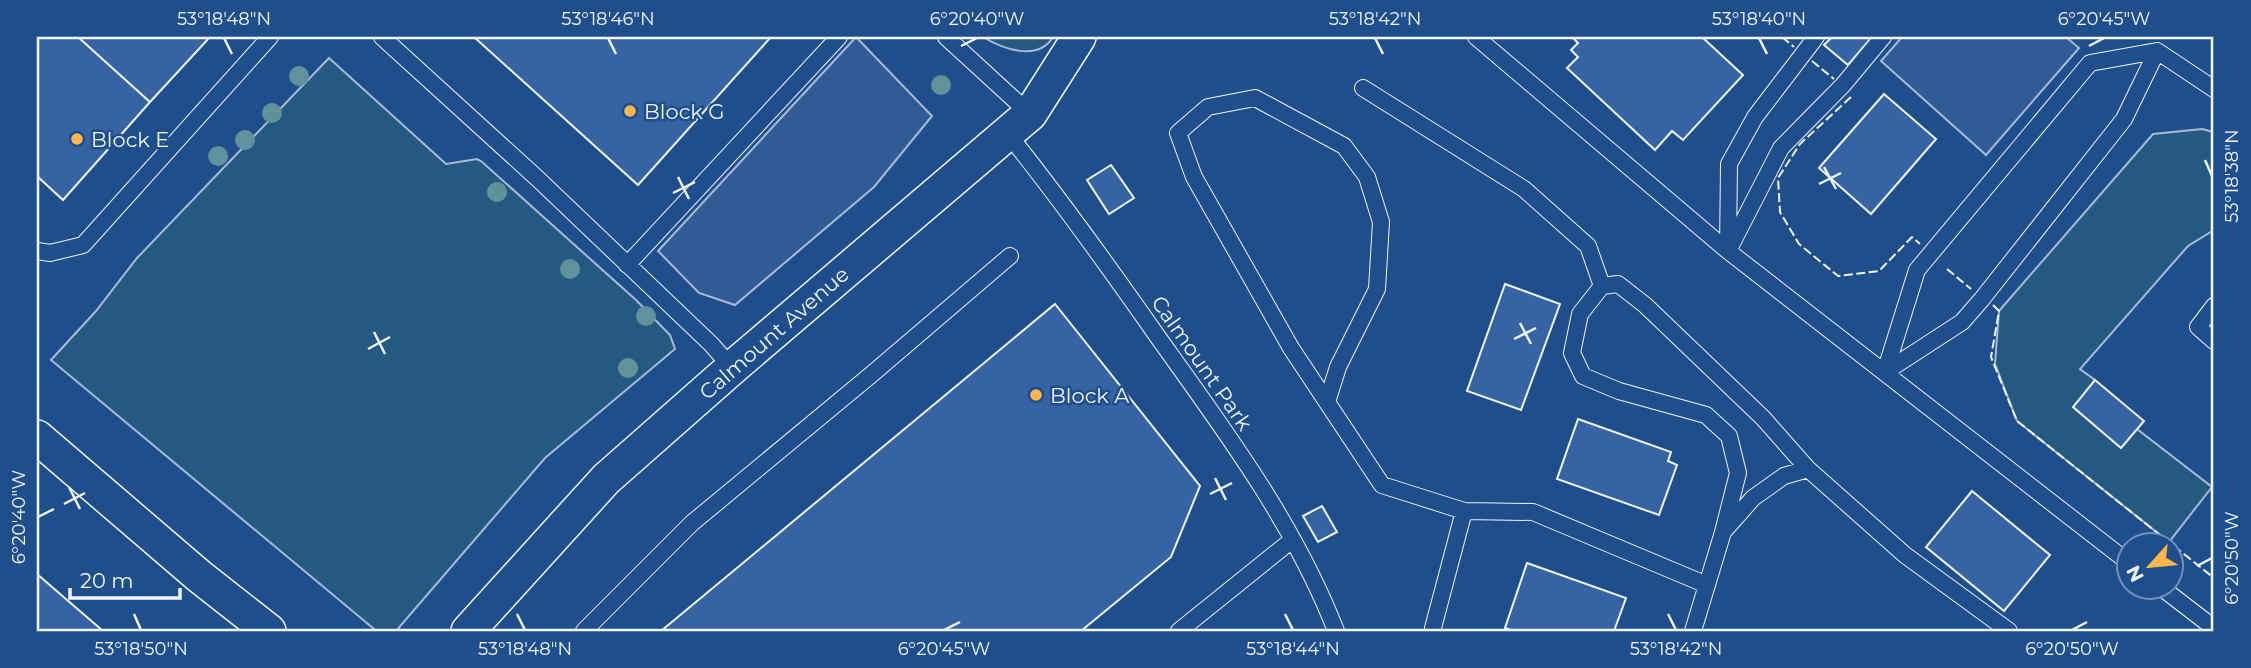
<svg xmlns="http://www.w3.org/2000/svg" width="2251" height="668" font-family="Montserrat,sans-serif">
  <style>
    .green { fill: #245a82; stroke: #a8bbd7; stroke-width: 2 }
    .parking { fill: #305b95; stroke: #a8bbd7; stroke-width: 2 }
    .building { fill: #3563a3; stroke: #f2f6ff; stroke-width: 2 }
    .lines { fill: none; stroke-linecap: round; stroke-linejoin: round }
    .service-casing { stroke: #f2f6ff; stroke-width: 18 }
    .minor-casing { stroke: #f2f6ff; stroke-width: 36 }
    .service { stroke: #1f4e8c; stroke-width: 16 }
    .minor { stroke: #1f4e8c; stroke-width: 33 }
    .fence { stroke: #f2f6ff; stroke-width: 2; stroke-dasharray: 9 3.5; stroke-linecap: butt }
    .tree { fill: #61919a }
    .ticks { fill: none; stroke: #f2f6ff; stroke-width: 2.5 }
    .poi-dot { fill: #ffb74d; stroke: #1f4e8c; stroke-width: 2.5 }
    .labels { text-anchor: middle; dominant-baseline: central; stroke-width: 5; stroke-linejoin: round; paint-order: stroke }
    .poi-label { font-size: 21px; fill: #f2f6ff; stroke: #1f4e8c; text-anchor: start }
    .street-label { font-size: 21px; fill: #f2f6ff; stroke: #1f4e8c }
    .neatline { fill: none; stroke: #f2f6ff; stroke-width: 2.5 }
    .ticks-label { font-size: 18px; text-anchor: middle; fill: #f2f6ff }
  </style>
  <rect width="100%" height="100%" fill="#1f4e8c"/>
  <path class="green" d="M983,37H1053C1038,62 1003,49 983,37Z
    M329,58L446,164L477,159L481,161L636,300L670,335L675,349L545,458L396,631H377L374,629L51,360L96,311L137,258Z
    M2202,129L2214,132V230L2188,246L2080,369L2095,380L2137,429L2212,487L2169,542L2017,421L1995,364L1999,311L2153,134Z"/>
  <path class="parking" d="M856,37L932,116L874,187L735,305L699,293L658,251Z
    M1902,37H2066L2079,48L1986,155L1881,61Z"/>
  <path class="building" d="M37,37H78L150,102L63,200L37,176Z
    M78,37H210L150,102Z
    M474,37H771L638,185Z
    M1576,37H1702L1743,75L1683,140L1672,131L1655,150L1567,68L1578,57L1571,50L1578,43L1574,39Z
    M1832,37H1872L1848,65L1824,45Z
    M1884,94L1936,139L1871,214L1819,168Z
    M1111,165L1134,198L1109,214L1087,180Z
    M1505,284L1560,304L1521,410L1467,391Z
    M1055,304L1200,486L1171,557L1081,631H661Z
    M2095,380L2144,421L2121,448L2073,407Z
    M1578,419L1671,452L1668,461L1677,465L1659,515L1557,479Z
    M1972,491L2050,555L2004,611L1926,547Z
    M1322,506L1337,532L1318,542L1303,516Z
    M1527,563L1626,598L1614,631H1513L1505,628Z
    M37,574L103,631H37Z"/>
  <g class="lines">
    <defs>
      <path id="service" d="M382,37L538,179L711,344L732,368
        M946,37L1030,114
        M1476,37L1728,251L2128,562
        M1363,88L1524,189L1588,246L1602,286
        M1008,134C1062,201 1111,270 1160,340C1226,432 1295,525 1336,631
        M1728,249L1729,164L1755,117L1816,37
        M37,251L50,253L83,245L270,37
        M1728,251L1781,148L1843,85L1883,37
        M627,265L839,37
        M2214,306L2198,327L2214,341
        M1885,372L1917,270L2090,63L2157,51L2214,89
        M1885,372L1962,322L1982,299L2124,119L2157,51
        M1327,402L1338,367L1377,289L1381,222L1367,177L1344,146L1255,98L1208,107L1178,133L1194,177L1291,348L1382,485L1464,511
        M1723,532L1738,473L1729,436L1706,415L1619,391L1583,376L1572,353L1580,314L1602,286L1618,284L1645,305L1763,418L1808,469
        M2162,588L2214,628
        M1433,628L1464,511L1533,512L1707,585
        M584,631L692,523L872,374L1010,256
        M1179,631L1292,540
        M1693,631L1723,532L1753,498L1784,476L1808,469L1905,555L2009,631"/>
      <path id="minor" d="M37,437L199,576L269,631
        M468,631L606,479L732,368L1030,114L1079,37"/>
    </defs>
    <use href="#service" class="service-casing"/>
    <use href="#minor" class="minor-casing"/>
    <use href="#service" class="service"/>
    <use href="#minor" class="minor"/>
    <path class="fence" d="M1782,37L1794,47
      M1812,61L1834,79
      M1851,97L1800,144L1778,178L1780,212L1799,244L1838,276L1879,271L1912,237L1920,244
      M1947,269L1971,289
      M1993,305L1999,311L1991,357L2017,421L2214,578"/>
  </g>
  <g class="tree">
    <circle cx="299" cy="76" r="10"/>
    <circle cx="941" cy="85" r="10"/>
    <circle cx="272" cy="113" r="10"/>
    <circle cx="245" cy="140" r="10"/>
    <circle cx="218" cy="156" r="10"/>
    <circle cx="497" cy="192" r="10"/>
    <circle cx="570" cy="269" r="10"/>
    <circle cx="646" cy="316" r="10"/>
    <circle cx="628" cy="368" r="10"/>
  </g>
  <path class="ticks" d="M224,38L232,54M608,38L616,54M1375,38L1383,54M1759,38L1767,54M961,46L977,38M2089,46L2104,38M2205,160L2212,176M1824,167L1836,189M678,177L689,199M1819,184L1841,173M673,193L695,182M1520,323L1531,344M374,332L385,354M1514,339L1536,328M368,349L390,337M1215,478L1226,500M69,487L80,509M1210,494L1232,483M64,504L85,493M38,517L54,509M2197,566L2212,558M134,614L141,630M517,614L525,630M1285,614L1293,630M1668,614L1676,630M944,630L960,622M2072,630L2087,622"/>
  <g class="poi-dot">
    <circle cx="630" cy="111" r="7"/>
    <circle cx="77" cy="139" r="7"/>
    <circle cx="1036" cy="395" r="7"/>
  </g>
  <g class="labels">
    <g class="poi-label">
      <text x="644" y="111">Block G</text>
      <text x="91" y="139">Block E</text>
      <text x="1050" y="395">Block A</text>
    </g>
    <g class="street-label">
      <text transform="translate(774 333) rotate(-41)">Calmount Avenue</text>
      <text transform="translate(1202 363) rotate(55)">Calmount Park</text>
    </g>
  </g>
  <rect width="2251" height="668" fill="none" stroke="#1f4e8c" stroke-width="77"/>
  <g transform="translate(2150 566) rotate(243)"><circle r="33" fill="#1f4e8c" stroke="#7391ba" stroke-width="2"/>
  <path d="M0-5L12 26L0 18L-12 26Z" fill="#ffb74d"/>
  <text y="-10" font-size="19" font-weight="bold" text-anchor="middle" fill="#f2f6ff">N</text>
  </g>
  <path d="M70 588v10h110v-10" fill="none" stroke="#f2f6ff" stroke-width="3.5"/>
  <text x="80" y="588" font-size="21" fill="#f2f6ff" stroke="#1f4e8c" stroke-width="5" paint-order="stroke">20 m</text>
  <rect x="38" y="38" width="2174" height="592" class="neatline"/>
  <g class="ticks-label">
    <text x="224" y="25">53°18'48"N</text>
    <text x="608" y="25">53°18'46"N</text>
    <text x="977" y="25">6°20'40"W</text>
    <text x="1375" y="25">53°18'42"N</text>
    <text x="1759" y="25">53°18'40"N</text>
    <text x="2104" y="25">6°20'45"W</text>
    <text transform="translate(2232 176) rotate(-90)" y="6">53°18'38"N</text>
    <text transform="translate(19 517) rotate(-90)" y="6">6°20'40"W</text>
    <text transform="translate(2232 558) rotate(-90)" y="6">6°20'50"W</text>
    <text x="141" y="655">53°18'50"N</text>
    <text x="525" y="655">53°18'48"N</text>
    <text x="944" y="655">6°20'45"W</text>
    <text x="1293" y="655">53°18'44"N</text>
    <text x="1676" y="655">53°18'42"N</text>
    <text x="2072" y="655">6°20'50"W</text>
  </g>
</svg>
